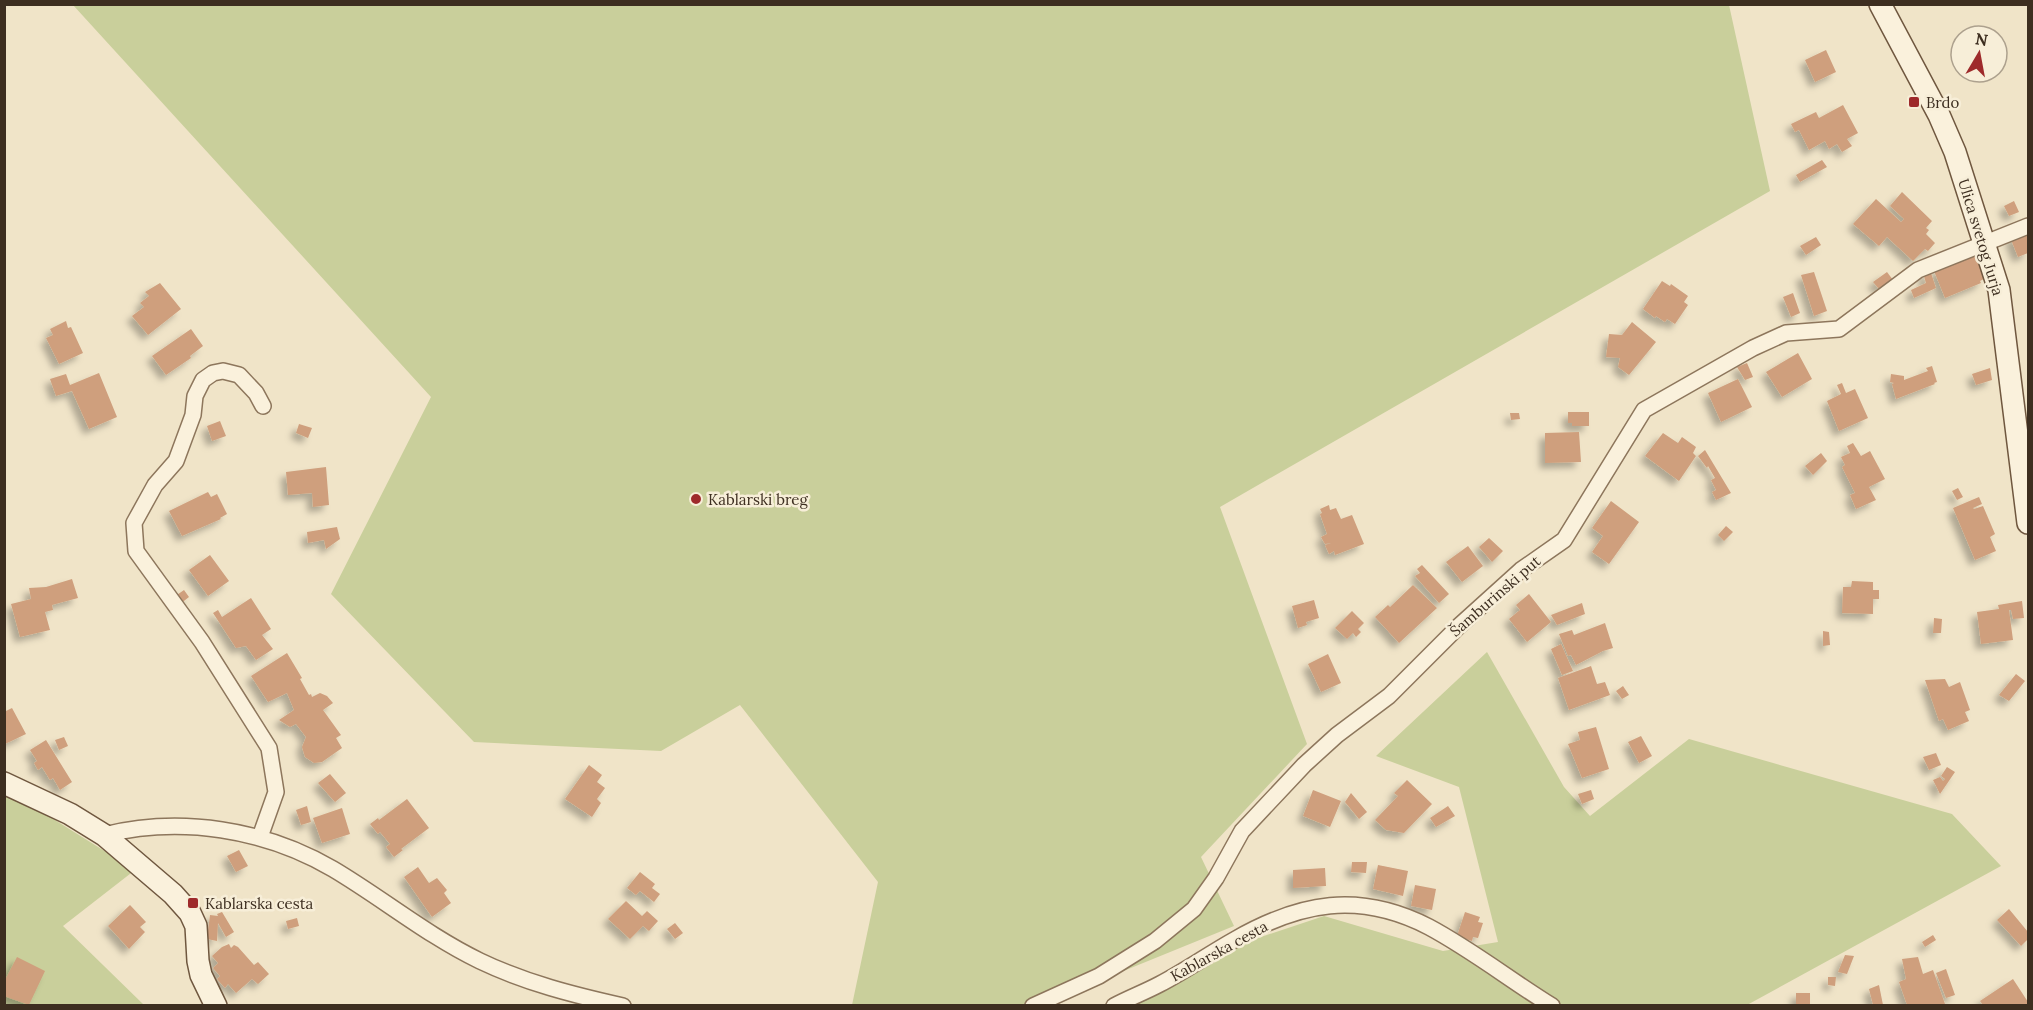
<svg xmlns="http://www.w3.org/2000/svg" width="2033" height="1010" font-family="Lora,serif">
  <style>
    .green { fill: #c9cf9b }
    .building { fill: #cf9f7d; filter: url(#shadow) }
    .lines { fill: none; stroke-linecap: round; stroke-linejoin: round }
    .street-casing { stroke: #8d765c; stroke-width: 18 }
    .secondary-casing { stroke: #6f573f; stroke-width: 24 }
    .street { stroke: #faf1dc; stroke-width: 15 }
    .secondary { stroke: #faf1dc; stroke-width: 21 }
    .poi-dot { fill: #9e2a2b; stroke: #f7eed8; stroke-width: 2 }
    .labels { text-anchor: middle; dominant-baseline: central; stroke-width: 5; stroke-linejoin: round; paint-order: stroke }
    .poi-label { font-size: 15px; fill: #3d2e20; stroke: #f7eed8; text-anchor: start }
    .street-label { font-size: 15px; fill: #3d2e20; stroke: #f7eed8 }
  </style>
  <defs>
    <filter id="shadow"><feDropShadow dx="-5.5" dy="5.5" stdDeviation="3" flood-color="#0004"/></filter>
  </defs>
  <rect width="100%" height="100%" fill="#f0e4c8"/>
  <path class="green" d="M73,5H1729L1770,191L1220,507L1307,744L1201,857L1234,926L1040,1005H852L878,882L740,705L661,751L474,742L331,594L431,397Z
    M1487,652L1564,787L1590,816L1689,739L1952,814L2001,866L1747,1005L1110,1006L1243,943L1324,916L1443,951L1498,942L1459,787L1376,756Z
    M4,794L26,802L135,870L63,926L144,1005H5Z"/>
  <path class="building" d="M1826,50L1836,72L1815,82L1805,60Z
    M1843,105L1858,133L1847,139L1852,146L1842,152L1837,144L1829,149L1825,141L1809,150L1799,130L1795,132L1791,124L1816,112L1819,118Z
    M1822,160L1827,167L1800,182L1796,175Z
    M1902,192L1932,221L1926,228L1929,230L1926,234L1935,243L1928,251L1925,249L1913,261L1887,237L1879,246L1853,224L1876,199L1901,222L1904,219L1890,206Z
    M2014,201L2019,212L2009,216L2004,206Z
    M2028,232V253L2018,257L2010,237Z
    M1816,237L1821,245L1806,255L1800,246Z
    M1970,255L1977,258L1984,279L1980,281L1981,283L1945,298L1934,271Z
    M1930,270L1936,288L1914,298L1911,290L1926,283L1923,273Z
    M1814,272L1827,311L1814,316L1801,275Z
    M1887,272L1893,280L1879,289L1873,282Z
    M1662,281L1670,286L1671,284L1688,296L1684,302L1688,305L1675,324L1667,319L1665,322L1656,316L1655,318L1643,309Z
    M160,283L181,309L148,335L132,316L144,307L140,303L149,296L145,292Z
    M1793,293L1800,313L1791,317L1783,297Z
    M66,321L68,328L71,327L83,353L59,364L46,338L53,335L50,329Z
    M1632,322L1656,342L1629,375L1618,367L1620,358L1606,357L1609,334L1622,335Z
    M191,329L203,346L190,356L191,358L166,375L152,356Z
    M1798,353L1812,379L1782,397L1766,372Z
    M1747,363L1753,377L1745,380L1737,367Z
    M1932,366L1937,382L1934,383L1935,384L1896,399L1892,384L1894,383L1890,382L1891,374L1904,376V380L1928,371L1926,368Z
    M1990,368L1992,380L1976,385L1972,374Z
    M99,373L117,417L89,429L72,391L56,396L50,379L66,374L70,385Z
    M1738,379L1752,407L1721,422L1708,393Z
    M1842,383L1846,393L1855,389L1868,418L1839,431L1827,401L1841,394L1837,385Z
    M1568,412H1589V426H1572V423H1568Z
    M1510,413H1519L1520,419L1511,420Z
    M220,421L226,436L212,441L207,426Z
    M299,424L312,428L308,438L296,433Z
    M1579,432L1581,462L1545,463V433Z
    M1663,433L1678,443L1682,437L1696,447L1693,453L1696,456L1679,481L1645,456Z
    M1853,443L1861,456L1870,451L1885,479L1869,487L1876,500L1856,509L1850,495L1855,493L1842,467L1845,465L1841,457L1850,453L1847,446Z
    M1705,450L1731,493L1716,500L1712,492L1716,490L1711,480L1715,478L1708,466L1707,468L1698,456Z
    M1821,453L1827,461L1813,475L1805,466Z
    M326,467L329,505L313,507L312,493L288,495L286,472Z
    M1958,488L1963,497L1957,500L1952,491Z
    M208,492L211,497L217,494L227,514L220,518L221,519L182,536L169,511Z
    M1979,497L1982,504L1973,508L1974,509L1983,506L1995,534L1990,537L1996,551L1975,560L1953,508Z
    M1611,501L1639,522L1609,564L1592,552L1603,536L1592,528Z
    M1329,505L1330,510L1336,508L1341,519L1352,515L1364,544L1335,555L1334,551L1329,554L1325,545L1331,543L1325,544L1321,537L1327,534L1320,514L1322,513L1320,509Z
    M1726,526L1733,532L1724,541L1718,535Z
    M337,527L340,539L326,549L324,540L308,543L307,532Z
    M1489,538L1503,551L1492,562L1479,547Z
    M1468,546L1483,566L1462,582L1446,562Z
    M210,555L229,581L208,596L189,570Z
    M1422,565L1449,594L1439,603L1415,576L1420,573L1417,569Z
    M72,579L78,598L52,605L53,610L45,612L50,630L20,637L11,604L31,599L29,588L46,587Z
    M1852,581L1873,582V590H1879V599H1873V614L1842,613L1843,587H1851Z
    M1413,585L1437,608L1399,643L1375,617L1388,605L1390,607Z
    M184,590L189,597L180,604L174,597Z
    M1529,594L1551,622L1527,642L1509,619L1520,610L1516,605Z
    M251,598L271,629L262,635L273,649L256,660L246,646L236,648L213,613L218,610L222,617Z
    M1314,600L1319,618L1306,622L1307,625L1298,628L1292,606Z
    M2022,601L2024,618L2013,619L2011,610H2009L2013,640L1981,644L1977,612L1999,609L1998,605Z
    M1582,603L1585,614L1557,625L1551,615Z
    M1352,611L1364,623L1358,629L1361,632L1356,637L1353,633L1347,639L1335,628Z
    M1934,618L1942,619L1941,633H1933Z
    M1605,623L1613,648L1603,651L1576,665L1571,655L1568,656L1559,634L1572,630L1574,635Z
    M1823,631L1829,632L1830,645L1823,646Z
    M1561,644L1573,671L1562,675L1551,649Z
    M287,653L302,678L300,679L309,695L311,694L312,697L320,693L327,696L333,703L323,710L341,735L336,738L342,748L322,762L314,763L305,757L302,747L306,737L296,724L290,727L279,720L294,710L287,693L268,702L251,676Z
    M1328,654L1341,683L1321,692L1308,664Z
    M1591,666L1597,684L1605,682L1610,695L1569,710L1558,678Z
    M2016,674L2025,681L2009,701L1999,695Z
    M1945,679L1949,687L1960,682L1970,710L1965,712L1969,721L1948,730L1943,719L1939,721L1925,680Z
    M1623,686L1629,695L1622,699L1616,691Z
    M12,708L26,734L5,744L4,712Z
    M1596,727L1609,769L1582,778L1568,744L1580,740L1578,732Z
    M1641,736L1652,756L1639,763L1628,742Z
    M64,737L68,746L59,750L55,740Z
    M46,740L72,782L60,790L53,778L50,780L42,767L38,770L34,763L37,761L30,750Z
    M1936,753L1941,765L1929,770L1923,757Z
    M589,765L602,775L597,782L605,788L597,799L601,803L592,817L565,799Z
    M1947,767L1955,772L1940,794L1933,780L1940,777L1943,781L1945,779L1941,776Z
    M330,774L346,793L335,802L318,783Z
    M1407,780L1432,804L1404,833L1386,830L1375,820L1398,796L1394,793Z
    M1313,790L1341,801L1330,827L1303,816Z
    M1591,790L1594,799L1582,804L1578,794Z
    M1351,793L1367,812L1359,819L1345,802Z
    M407,799L429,828L401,849L403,850L394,857L386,847L390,844L380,832L378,834L370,824L378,818L379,820Z
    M307,806L311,822L301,825L296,810Z
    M1448,806L1455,816L1436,827L1430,818Z
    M342,808L350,834L322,843L313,818Z
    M239,850L248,866L236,872L227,856Z
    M1352,862H1367L1366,873L1351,872Z
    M1378,865L1408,871L1403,896L1373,889Z
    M418,867L429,883L437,878L447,890L444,893L451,903L432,917L404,877Z
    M1325,868L1326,886L1293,888V870Z
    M640,872L655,884L652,888L660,894L654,902L640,891L636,895L627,888Z
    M1415,885L1436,889L1432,910L1411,906Z
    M626,901L642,916L647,911L658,921L649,931L643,926L630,939L608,919Z
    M130,905L146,922L140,927L145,932L129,949L108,926Z
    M2009,909L2028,932V939L2021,946L1997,920Z
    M222,912L234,932L226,937L218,923L217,941L207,939L210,915L218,916L217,914Z
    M1465,912L1480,917L1478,922L1483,923L1478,938L1473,937L1472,941L1457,936Z
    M297,918L299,926L288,929L286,921Z
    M675,923L683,933L675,939L667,929Z
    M1933,935L1936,940L1925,947L1922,942Z
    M229,944L231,948L234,945L238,947L254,965L258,962L269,974L258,984L252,979L236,993L228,984L225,988L217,979L220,976L213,968L218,963L212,956L222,947Z
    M1845,955L1854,956L1847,974L1838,972Z
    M17,957L45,971L29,1005L4,996V982Z
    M1918,957L1923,974L1933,970L1945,1004L1907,1005L1899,982L1906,979L1902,959Z
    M1946,969L1955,995L1946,998L1936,973Z
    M1828,977H1836L1835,986L1828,985Z
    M2013,979L2028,1002V1005H1983L1980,1001Z
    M1879,985L1883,1005H1873L1869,989Z
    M1796,993H1810V1005H1796Z"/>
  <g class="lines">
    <defs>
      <path id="street" d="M104,835C180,816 265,829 333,869C382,898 428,936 480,961C526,983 574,995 623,1006
        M260,837L276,792L269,748L202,642L136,551L134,523L155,485L176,461L193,415L195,396L203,380L213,373L223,371L239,375L256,393L263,406
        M1033,1006L1099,976L1155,941L1194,909L1216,878L1242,831L1304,765L1337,735L1389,696L1459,626L1521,570L1564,540L1644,410L1753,348L1786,333L1839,329L1918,270L2028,226
        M1114,1006C1129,998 1145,992 1160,984C1185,971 1209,954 1234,940C1300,902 1359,891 1429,927C1472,950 1510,980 1552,1006"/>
      <path id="secondary" d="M1880,4L1939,115L1955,152L1999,290L2028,523
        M4,783L70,814L104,835L173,894L190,913L196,926L198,961L201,975L216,1006"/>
    </defs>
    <use href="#street" class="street-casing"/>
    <use href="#secondary" class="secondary-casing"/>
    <use href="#street" class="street"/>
    <use href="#secondary" class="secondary"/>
  </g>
  <g class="poi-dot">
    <rect x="1908" y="96" width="12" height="12" rx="3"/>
    <circle cx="696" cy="499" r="6"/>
    <rect x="187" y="897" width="12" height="12" rx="3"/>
  </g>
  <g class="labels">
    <g class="poi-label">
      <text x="1926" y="102">Brdo</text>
      <text x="708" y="499">Kablarski breg</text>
      <text x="205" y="903">Kablarska cesta</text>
    </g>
    <g class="street-label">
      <text transform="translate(1981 237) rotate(73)">Ulica svetog Jurja</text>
      <text transform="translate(1495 596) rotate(-41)">Šamburinski put</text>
      <text transform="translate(1219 951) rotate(-29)">Kablarska cesta</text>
    </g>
  </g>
  <rect width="2033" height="1010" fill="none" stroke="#3d2e20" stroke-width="12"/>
  <g transform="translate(1979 54) rotate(10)"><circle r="28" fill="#f7eed8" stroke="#ada18e" stroke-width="1.5"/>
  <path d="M0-4.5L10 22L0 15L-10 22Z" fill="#9e2a2b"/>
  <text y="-9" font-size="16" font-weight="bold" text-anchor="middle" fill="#3d2e20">N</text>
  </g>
</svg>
